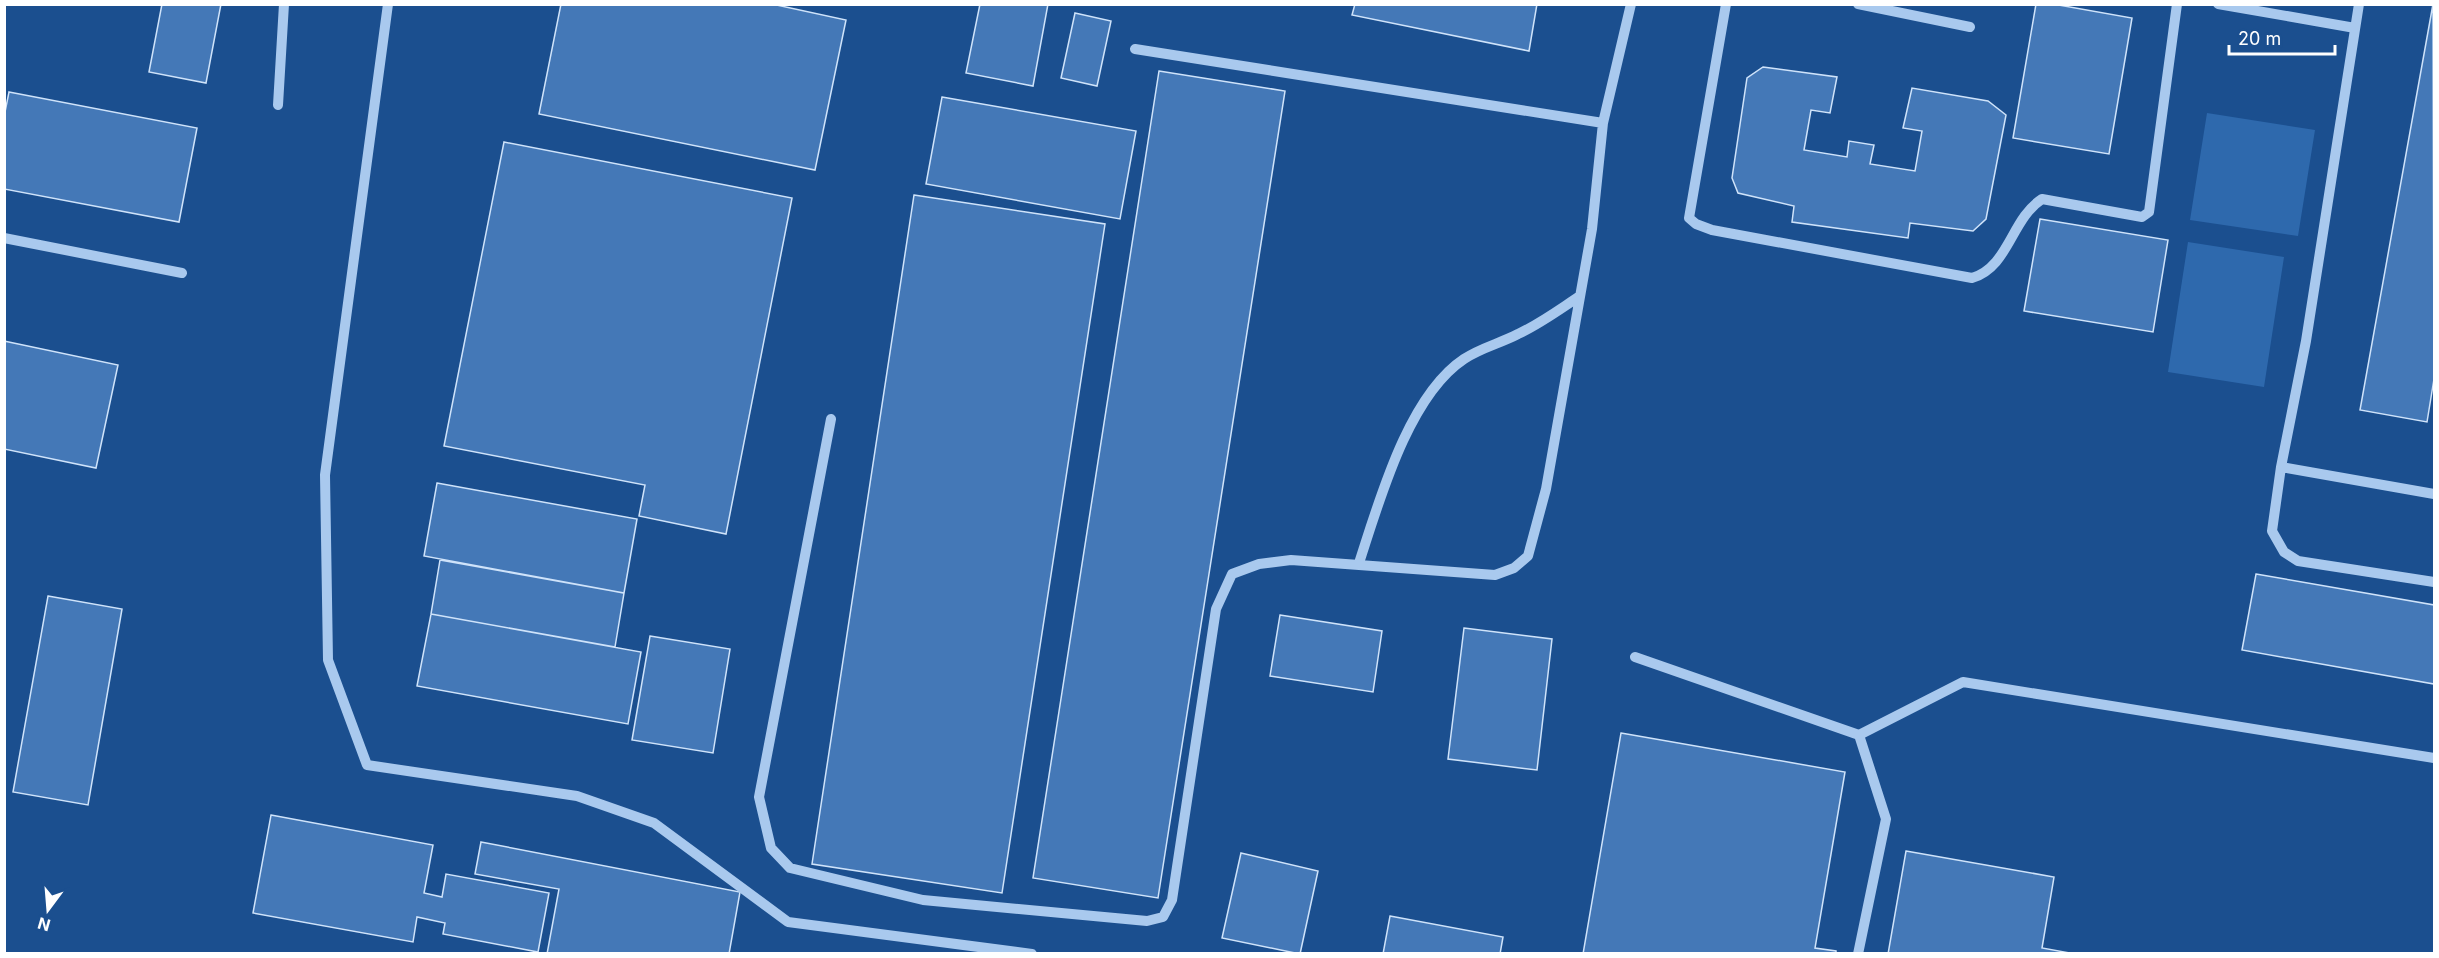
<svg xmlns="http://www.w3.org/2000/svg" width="2439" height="958" font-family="Inter,sans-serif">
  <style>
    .green { fill: #2e69ad }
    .building { fill: #4478b7; stroke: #cfe3fa; stroke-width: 1.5 }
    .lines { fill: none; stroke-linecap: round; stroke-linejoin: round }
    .minor { stroke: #a9c9ee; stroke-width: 10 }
  </style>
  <rect width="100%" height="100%" fill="#1b4f8f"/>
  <path class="green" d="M2207,113L2315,130L2298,236L2190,220Z
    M2188,242L2284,257L2264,387L2168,372Z"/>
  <path class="building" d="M162,4H221L206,83L149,72Z
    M561,4H772L846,20L815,170L539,114Z
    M980,4H1048L1033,86L966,73Z
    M1355,4H1537L1529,51L1352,15Z
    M2036,4H2053L2132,18L2109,154L2013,138Z
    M2433,4L2434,379L2427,422L2360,410Z
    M1075,13L1111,21L1097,86L1061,78Z
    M1763,67L1837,77L1830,113L1811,110L1804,150L1847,157L1849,141L1874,145L1870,164L1915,171L1922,131L1903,128L1912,88L1988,101L2006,115L1986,219L1973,231L1910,223L1908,238L1792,222L1794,206L1738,193L1732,178L1747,78Z
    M1159,71L1285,91L1158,898L1033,878Z
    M9,92L197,128L179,222L4,189V117Z
    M942,97L1136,131L1120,219L926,184Z
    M504,142L792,198L726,534L639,516L645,485L444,446Z
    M914,195L1105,224L1002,893L812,864Z
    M2040,219L2168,240L2153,332L2024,311Z
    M4,341L118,365L96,468L4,449Z
    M437,483L637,519L624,593L424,556Z
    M440,560L624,593L615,647L431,614Z
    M2256,574L2434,605V684L2242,650Z
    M48,596L122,609L88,805L13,792Z
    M431,614L641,652L628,724L417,686Z
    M1280,615L1382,631L1373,692L1270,676Z
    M1464,628L1552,639L1537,770L1448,759Z
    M650,636L730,649L713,753L632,740Z
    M1621,733L1845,772L1815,948L1836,951V954H1583Z
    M271,815L433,845L424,893L442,897L446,874L549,893L538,952L443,934L445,923L417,917L413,942L253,913Z
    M481,842L740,892L729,954H547L559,889L475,874Z
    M1906,851L2054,877L2042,948L2075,954H1888Z
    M1241,853L1318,871L1300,954L1222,938Z
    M1390,916L1503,937L1500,954H1383Z"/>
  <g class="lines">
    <path class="minor" d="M388,4L325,475L328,660L367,765L577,796L654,823L788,922L1032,954
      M1726,4L1689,218L1696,224L1712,230L1972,278C2009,267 2011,219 2042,199L2142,217L2149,212L2177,4
      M1858,4L1970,27
      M2218,4L2355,28
      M2359,4L2306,341L2281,467L2272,531L2284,552L2298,561L2434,582
      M1135,49L1603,123
      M278,105L284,4
      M4,238L182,273
      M831,419L759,797L771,848L790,868L923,900L1147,921L1163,917L1172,900L1216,609L1232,574L1259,564L1291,560L1495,575L1514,568L1528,556L1546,489L1592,229L1603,123L1631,4
      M2281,467L2434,494
      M1359,563C1379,502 1408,396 1464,359C1480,348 1501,343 1518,334C1540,324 1560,309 1580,296
      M1635,657L1859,735L1886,819L1858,954
      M1859,735L1963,682L2434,758"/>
  </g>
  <rect width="2439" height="958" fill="none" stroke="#ffffff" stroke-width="12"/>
  <g transform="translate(48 910) rotate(196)" stroke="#1b4f8f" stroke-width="4.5" paint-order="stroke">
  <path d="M0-4.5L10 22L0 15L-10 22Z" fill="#ffffff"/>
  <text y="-9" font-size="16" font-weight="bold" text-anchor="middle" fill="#ffffff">N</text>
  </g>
  <path d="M2229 45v9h106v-9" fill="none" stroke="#ffffff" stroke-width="3"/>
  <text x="2238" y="45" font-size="18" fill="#ffffff" stroke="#1b4f8f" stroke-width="4.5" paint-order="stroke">20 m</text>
</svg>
